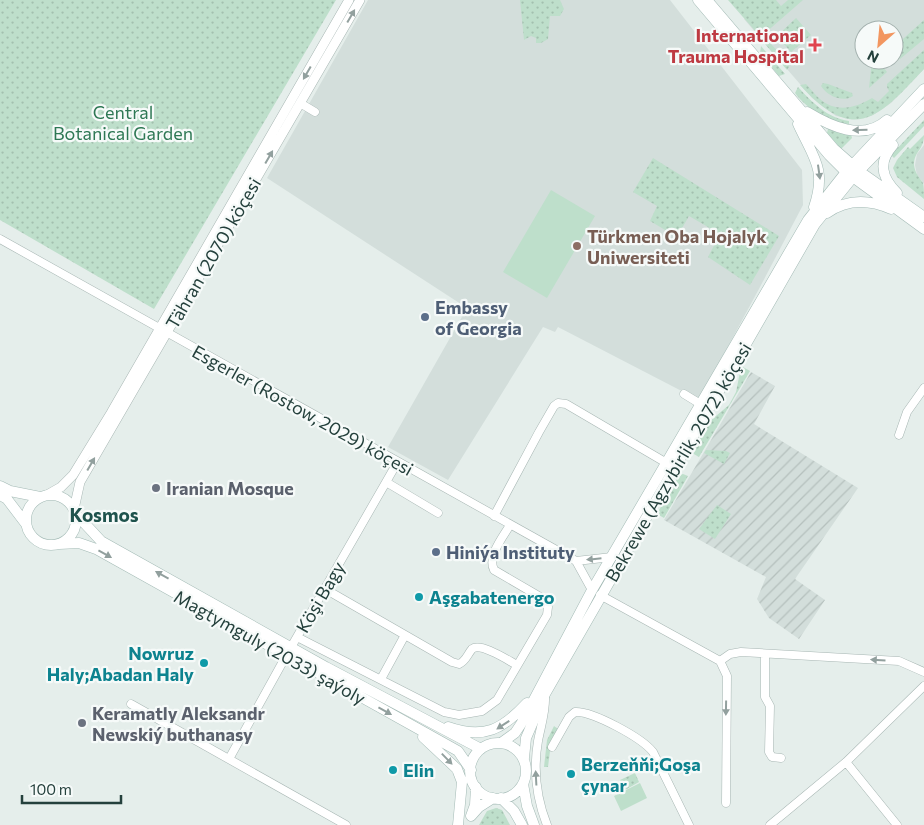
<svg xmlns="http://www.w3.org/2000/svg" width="924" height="825" font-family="Commissioner,sans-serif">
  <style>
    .built { fill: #d3dedb; fill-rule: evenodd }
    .industrial { fill: url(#industrial-furrows) }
    .green { fill: url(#green-dots) }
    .pitch { fill: #bedfcb }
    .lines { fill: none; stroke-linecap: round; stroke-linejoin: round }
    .minor-casing { stroke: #a7b6b3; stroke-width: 9 }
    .tertiary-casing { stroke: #a7b6b3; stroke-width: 10 }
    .secondary-casing { stroke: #a3bab5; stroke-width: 11 }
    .minor { stroke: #fff; stroke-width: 8 }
    .tertiary { stroke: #fff; stroke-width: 9 }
    .secondary { stroke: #fff; stroke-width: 10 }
    .oneway { fill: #92a09e }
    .health-dot { fill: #e0444e; stroke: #f6faf9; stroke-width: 2 }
    .education-dot { fill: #8d6e63; stroke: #f6faf9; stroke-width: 2 }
    .service-dot { fill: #5c6f8a; stroke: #f6faf9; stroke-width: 2 }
    .worship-dot { fill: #6b7280; stroke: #f6faf9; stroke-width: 2 }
    .culture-dot { fill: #0f9aa8; stroke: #f6faf9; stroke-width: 2 }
    .labels { text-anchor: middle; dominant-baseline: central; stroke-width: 4.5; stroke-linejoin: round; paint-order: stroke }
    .health-label { font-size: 18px; font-weight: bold; fill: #be3a42; stroke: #f6faf9; text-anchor: end }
    .park-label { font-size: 18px; fill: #2e7854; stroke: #f6faf9 }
    .education-label { font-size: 18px; font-weight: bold; fill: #785e54; stroke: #f6faf9; text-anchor: start }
    .street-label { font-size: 18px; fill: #24403c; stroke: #f6faf9 }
    .service-label { font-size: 18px; font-weight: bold; fill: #4e5e75; stroke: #f6faf9; text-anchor: start }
    .worship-label { font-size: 18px; font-weight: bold; fill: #5b616d; stroke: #f6faf9; text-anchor: start }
    .culture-label { font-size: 18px; font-weight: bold; fill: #0d838f; stroke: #f6faf9; text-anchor: start }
    .neighbourhood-label { font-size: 19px; font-weight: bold; fill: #1f534d; stroke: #f6faf9 }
  </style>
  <defs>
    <pattern id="industrial-furrows" width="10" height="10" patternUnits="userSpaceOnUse" patternTransform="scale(1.25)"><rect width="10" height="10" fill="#d3dedb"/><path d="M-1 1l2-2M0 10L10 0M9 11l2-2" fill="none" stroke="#b5c0bd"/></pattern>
    <pattern id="green-dots" width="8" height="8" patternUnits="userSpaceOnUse" patternTransform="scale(1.25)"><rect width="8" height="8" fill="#bedfcb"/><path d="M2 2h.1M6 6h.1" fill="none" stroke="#a3c0af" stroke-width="1.8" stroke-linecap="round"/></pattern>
  </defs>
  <rect width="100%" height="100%" fill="#e5eeeb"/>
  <path class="built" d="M368,0H670L802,170L803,205L760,287L699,400L558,327L555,332L543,327L448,480L388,447L467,308L267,178Z
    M765,0H924V69L891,103L873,115L854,119L836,116L812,98L744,19ZM864,30H894V60H864Z
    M924,145V184L917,175L915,165L917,154Z"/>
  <path class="industrial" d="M751,372L775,386L754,424L858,488L795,579L825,600L799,639L769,618L757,599L766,577L664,520Z"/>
  <path class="green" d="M0,0H336L154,309L0,220Z
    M520,0H560L564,9L560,16H550L548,39L541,43H536V38L531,36L524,40Z
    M728,0H776L781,6L788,0H803L764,34L761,30L757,33Z
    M796,18L811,35L791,52L777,36Z
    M924,20V39L900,59L894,52V47Z
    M769,42L789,63V67L787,70L765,44Z
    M761,46L785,74L779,76L760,53Z
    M924,50V69C879,117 855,146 800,85L806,84C811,89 815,95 820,99C836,113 856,108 872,98L878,102L889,91L887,87V84Z
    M872,60H878L887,72L869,88Z
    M823,83L828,84L852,93L853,96C843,103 827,96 821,86Z
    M798,87C812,102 827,118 849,121V124C831,123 805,108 795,93Z
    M924,120V126L894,158L891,155Z
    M828,129L851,134L852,138L841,149L827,133Z
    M924,135C924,150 914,151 914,165C915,173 919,177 923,183C924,187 924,194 924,199L897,177L893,168L897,160L908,147L910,149Z
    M653,158L779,236L750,285L708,257L720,234L689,216L677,237L650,221L657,206L633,192Z
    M743,367L750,371L699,457L692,453L710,421L729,405L736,392L740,372Z
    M706,450L726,451L730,453L724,464L704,453Z
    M683,474L688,476L664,518L657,514L658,512L679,475Z
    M717,505L731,514L715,539L699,529Z
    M554,726L558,729L550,751L548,767H544L547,740Z
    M635,773L639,782L625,790L620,780Z
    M496,808L502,810L510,825H479L487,811Z"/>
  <path class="pitch" d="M551,190L595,216L547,298L503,272Z
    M640,783L647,798L621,811L614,796Z"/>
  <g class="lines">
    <defs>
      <path id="minor" d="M300,103L315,112
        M0,239L576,561L612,557
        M684,394L702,405
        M899,435L907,412L924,388
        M386,482L438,513
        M494,516L539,432L554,406L558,403L566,404L670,465
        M576,561L592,590
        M325,589L452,662L459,664C466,661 467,655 472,649C481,642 509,661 517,665
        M600,595L720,661
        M297,637L444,712L459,715L482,711L497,700L547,615L548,607L542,598L494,570C487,556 503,537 510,525
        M765,654V697L770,706L769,752L772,757L781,758
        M720,661L730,654L741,652L899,661L924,672
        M720,661L727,676L726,803
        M381,679L405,635
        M545,695C546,711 541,725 538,741C533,770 536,797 547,825
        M131,704L346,825
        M552,747L569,717L575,712C593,711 642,738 653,752L689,825
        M229,759L286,656L397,463
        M846,762L897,825
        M770,825L846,762L924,686"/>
      <path id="tertiary" d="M47,495L61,487L73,475L111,413L349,0
        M74,509L80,482L360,0"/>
      <path id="secondary" d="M698,0L829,155L846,172L924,229
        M707,0L834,149L859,171L924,217
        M807,112C830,126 863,142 887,120
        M798,124C813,157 827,169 814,207
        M893,145C878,162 881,177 897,193
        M827,213C847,199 868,199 891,209
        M0,486L10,491L40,497
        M26 520a25 25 0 1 1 50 0a25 25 0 1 1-50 0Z
        M0,495L7,499L26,524
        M75,513L101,541L326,667L481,749
        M59,544L79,543L96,549L458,751L471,770
        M448,727C484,740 503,729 527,703
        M423,737L457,769L462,782L458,825
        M501,743L515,733L521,724L592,590L808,220L846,172L924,89
        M470 771a28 28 0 1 1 56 0a28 28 0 1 1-56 0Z
        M524,758L526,738L545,694L815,224L853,177L924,104
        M523,784L527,806L534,825
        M476,787L475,805L471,816L479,807L493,798
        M501,798L514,811L522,825"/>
    </defs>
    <use href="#minor" class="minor-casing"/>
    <use href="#tertiary" class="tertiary-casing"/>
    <use href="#secondary" class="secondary-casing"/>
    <use href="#minor" class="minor"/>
    <use href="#tertiary" class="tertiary"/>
    <use href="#secondary" class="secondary"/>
  </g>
  <defs><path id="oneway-solid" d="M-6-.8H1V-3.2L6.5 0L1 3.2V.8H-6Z" transform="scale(1.25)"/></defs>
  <g class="oneway">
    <use href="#oneway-solid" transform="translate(351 16) rotate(-60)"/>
    <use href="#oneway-solid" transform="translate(307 73) rotate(120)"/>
    <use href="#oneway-solid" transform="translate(860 130) rotate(178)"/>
    <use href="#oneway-solid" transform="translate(269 157) rotate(-60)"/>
    <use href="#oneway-solid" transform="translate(819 172) rotate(82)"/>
    <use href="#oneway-solid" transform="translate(91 464) rotate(-60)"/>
    <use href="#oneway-solid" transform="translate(105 554) rotate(29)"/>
    <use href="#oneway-solid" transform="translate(594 559) rotate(174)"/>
    <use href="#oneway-solid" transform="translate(162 575) rotate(-151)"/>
    <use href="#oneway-solid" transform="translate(878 660) rotate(-177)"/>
    <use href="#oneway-solid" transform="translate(726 708) rotate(91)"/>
    <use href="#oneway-solid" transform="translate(385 711) rotate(29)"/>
    <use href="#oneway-solid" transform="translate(503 725) rotate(147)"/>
    <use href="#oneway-solid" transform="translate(447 759) rotate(46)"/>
    <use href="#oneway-solid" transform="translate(536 778) rotate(-93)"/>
  </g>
  <path class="health-dot" d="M812.5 37.5h5v5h5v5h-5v5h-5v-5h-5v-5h5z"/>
  <circle class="education-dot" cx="577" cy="246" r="5"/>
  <g class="service-dot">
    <circle cx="425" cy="317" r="5"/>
    <circle cx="436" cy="552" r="5"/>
  </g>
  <g class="worship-dot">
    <circle cx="156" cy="488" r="5"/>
    <circle cx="82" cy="723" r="5"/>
  </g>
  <g class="culture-dot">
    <circle cx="419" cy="597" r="5"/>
    <circle cx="204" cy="663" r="5"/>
    <circle cx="393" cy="770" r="5"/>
    <circle cx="571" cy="774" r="5"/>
  </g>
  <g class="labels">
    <g class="health-label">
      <text x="804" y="35">International<tspan x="804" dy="21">Trauma Hospital</tspan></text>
    </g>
    <g class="park-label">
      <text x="123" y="112">Central<tspan x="123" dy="21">Botanical Garden</tspan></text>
    </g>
    <g class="education-label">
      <text x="587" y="236">Türkmen Oba Hojalyk<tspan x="587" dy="21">Uniwersiteti</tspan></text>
    </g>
    <g class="street-label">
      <text transform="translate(213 253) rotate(-60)">Tähran (2070) köçesi</text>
      <text transform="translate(303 410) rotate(29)">Esgerler (Rostow, 2029) köçesi</text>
      <text transform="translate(678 462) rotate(-60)">Bekrewe (Agzybirlik, 2072) köçesi</text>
      <text transform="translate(320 597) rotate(-60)">Köşi Bagy</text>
      <text transform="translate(270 647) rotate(29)">Magtymguly (2033) şaýoly</text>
    </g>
    <g class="service-label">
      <text x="435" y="307">Embassy<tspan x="435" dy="21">of Georgia</tspan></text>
      <text x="446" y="552">Hiniýa Instituty</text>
    </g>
    <g class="worship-label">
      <text x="166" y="488">Iranian Mosque</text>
      <text x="92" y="713">Keramatly Aleksandr<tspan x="92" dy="21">Newskiý buthanasy</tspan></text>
    </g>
    <g class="culture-label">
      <text x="429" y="597">Aşgabatenergo</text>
      <text x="194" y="653" text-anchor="end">Nowruz<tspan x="194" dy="21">Haly;Abadan Haly</tspan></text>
      <text x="581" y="764">Berzeňňi;Goşa<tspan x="581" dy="21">çynar</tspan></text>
      <text x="403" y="770">Elin</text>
    </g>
    <g class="neighbourhood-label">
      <text x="104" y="514">Kosmos</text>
    </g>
  </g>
  <g transform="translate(879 45) rotate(207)"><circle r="24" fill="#f6faf9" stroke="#a2b0ad"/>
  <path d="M0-4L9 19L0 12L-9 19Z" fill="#f29660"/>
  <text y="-8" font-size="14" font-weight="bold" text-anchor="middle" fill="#24403c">N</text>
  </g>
  <path d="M22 795v8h99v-8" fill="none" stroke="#24403c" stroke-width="2.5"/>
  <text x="30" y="795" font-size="15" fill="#24403c" stroke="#f6faf9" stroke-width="4" paint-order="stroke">100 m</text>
</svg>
